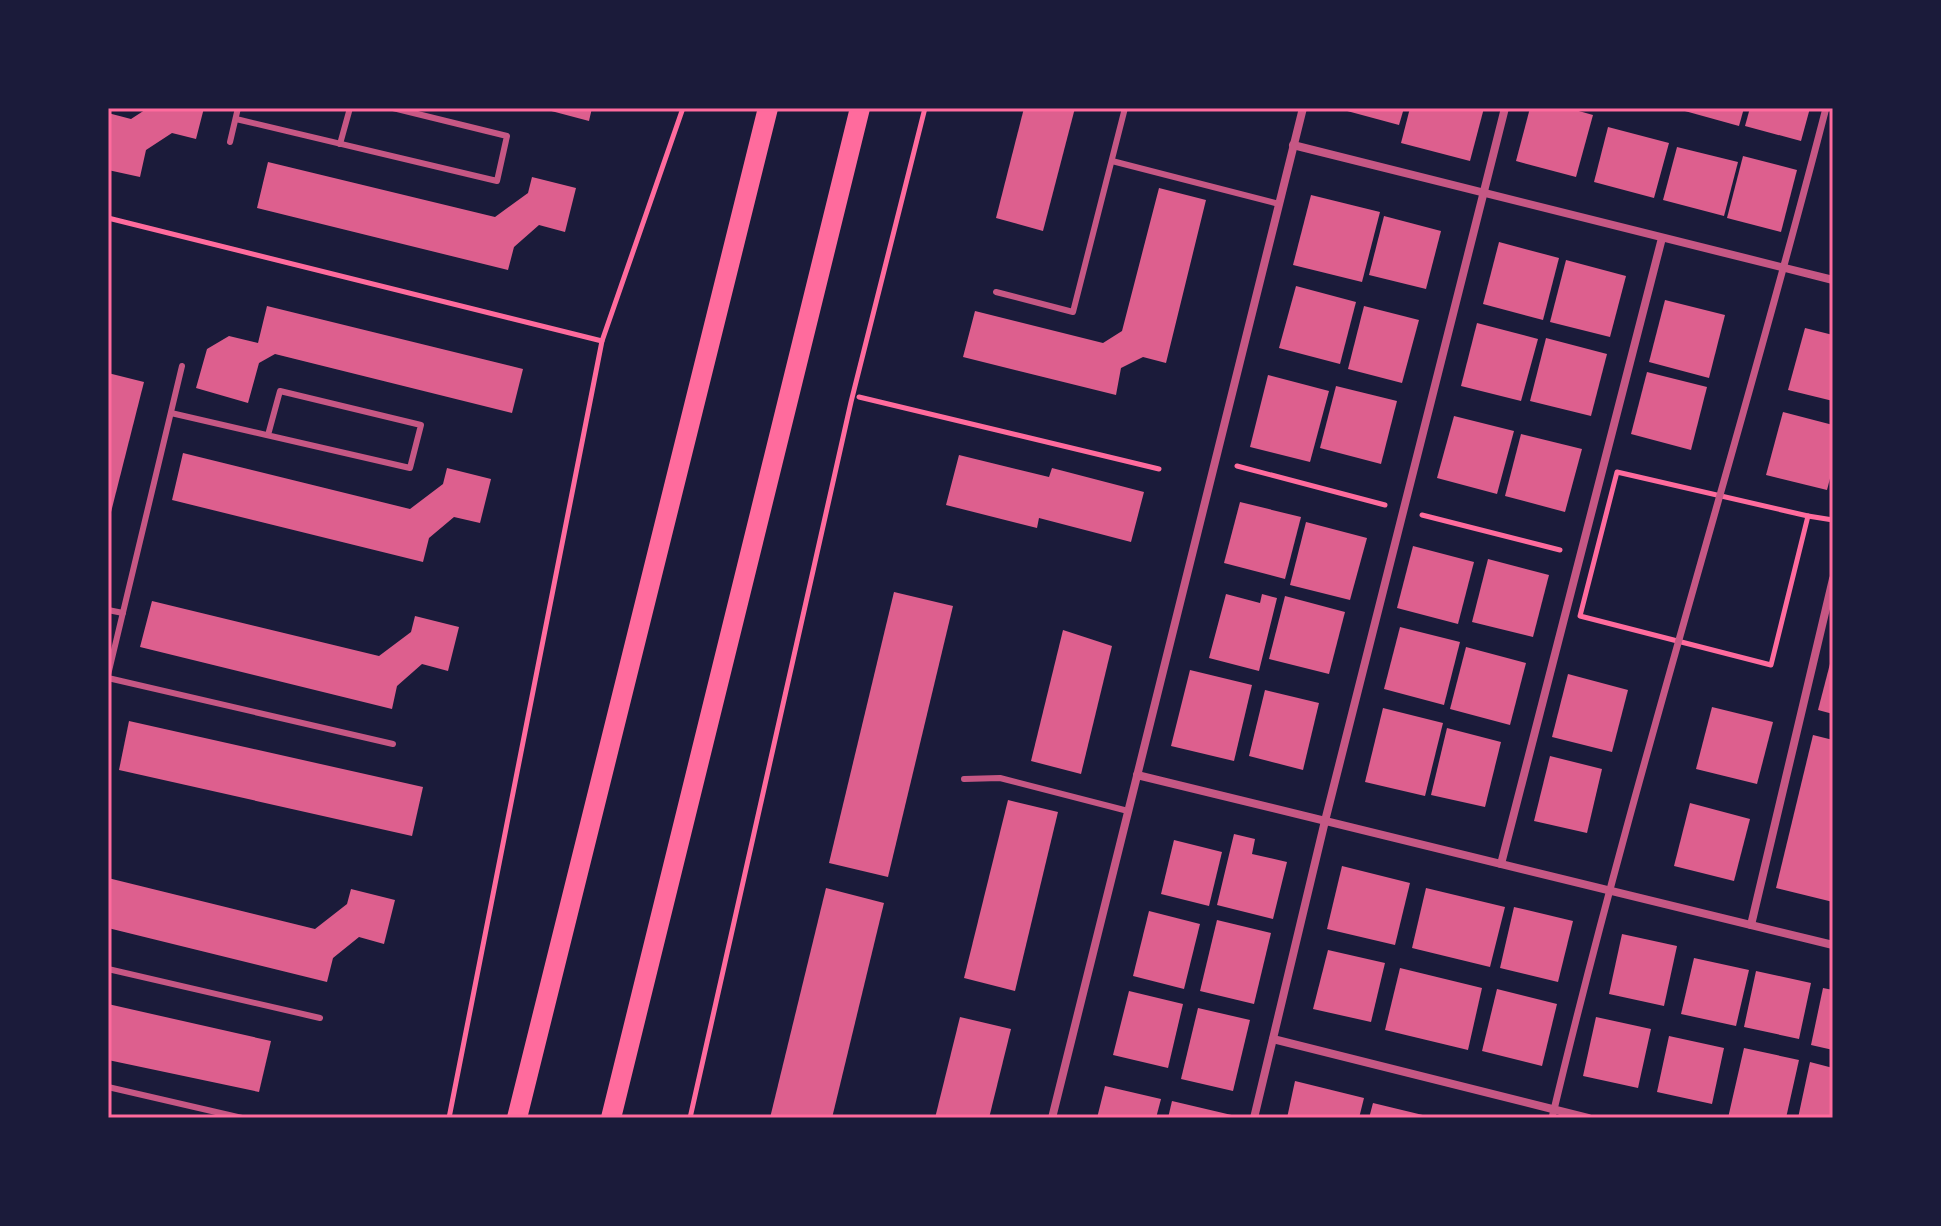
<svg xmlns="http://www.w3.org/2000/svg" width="1941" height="1226" viewBox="0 0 1941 1226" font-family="'Source Sans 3',sans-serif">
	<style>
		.building { fill: #dd5f8e }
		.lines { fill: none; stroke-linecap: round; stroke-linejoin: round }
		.path { stroke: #ff6b9d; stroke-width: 5 }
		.service { stroke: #c65784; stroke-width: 6 }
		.pedestrian { stroke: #c65784; stroke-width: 7 }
		.minor { stroke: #c65784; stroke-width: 8 }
		.primary { stroke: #ff6b9d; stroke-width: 20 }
		.neatline { fill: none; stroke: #ff6b9d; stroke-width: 3 }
	</style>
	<rect width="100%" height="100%" fill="#1b1b3a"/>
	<g class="building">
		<path d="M148,108H204L196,139L172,133L146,150L140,177L108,170V113L131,119Z"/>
		<path d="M540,108H592L589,121Z"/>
		<path d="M1024,108H1075L1043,231L996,218Z"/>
		<path d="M1336,108H1404L1399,125Z"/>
		<path d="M1410,108H1484L1470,161L1401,143Z"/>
		<path d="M1530,108H1568L1593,115L1576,177L1516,161Z"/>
		<path d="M1674,108H1744L1739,126Z"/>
		<path d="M1750,108H1810L1801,141L1745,126Z"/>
		<path d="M1608,127L1669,143L1654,198L1594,182Z"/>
		<path d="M1677,147L1738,162L1724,216L1663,200Z"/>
		<path d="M1743,156L1797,170L1781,232L1727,218Z"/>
		<path d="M268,162L495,217L528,193L532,177L576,188L565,232L539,225L514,247L508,270L257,208Z"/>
		<path d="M1159,188L1206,200L1166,363L1143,357L1121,368L1116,395L963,357L975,311L1103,343L1122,331Z"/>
		<path d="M1311,195L1380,212L1362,282L1293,265Z"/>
		<path d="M1384,216L1441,231L1426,289L1369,275Z"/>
		<path d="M1499,242L1559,258L1543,320L1483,304Z"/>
		<path d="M1566,260L1626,276L1610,337L1550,322Z"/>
		<path d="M1296,286L1356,302L1340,364L1279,348Z"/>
		<path d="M1665,300L1725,315L1709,378L1649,362Z"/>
		<path d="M267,306L523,369L512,413L275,354L259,363L248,403L196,388L207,349L229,336L258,343Z"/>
		<path d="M1364,306L1419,320L1402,383L1348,369Z"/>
		<path d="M1477,323L1538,339L1521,401L1461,386Z"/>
		<path d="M1805,328L1833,335V401L1788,390Z"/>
		<path d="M1546,338L1607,354L1591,416L1530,401Z"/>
		<path d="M1647,372L1707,387L1691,450L1631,434Z"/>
		<path d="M108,373L144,382L109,520H108Z"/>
		<path d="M1268,375L1329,391L1310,462L1250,447Z"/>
		<path d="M1336,386L1397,401L1381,464L1320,448Z"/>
		<path d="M1783,412L1833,425V467L1827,490L1766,475Z"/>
		<path d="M1454,416L1514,431L1497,494L1437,478Z"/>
		<path d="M1521,434L1582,449L1565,512L1505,496Z"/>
		<path d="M183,453L410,509L443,484L447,468L491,479L480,523L454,517L429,538L423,562L172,500Z"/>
		<path d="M959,455L1049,477L1052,468L1144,492L1131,542L1039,518L1037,528L946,505Z"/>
		<path d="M1240,502L1301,517L1285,579L1224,563Z"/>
		<path d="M1306,522L1367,538L1350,600L1290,585Z"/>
		<path d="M1413,546L1474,562L1458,624L1397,608Z"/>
		<path d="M1488,559L1549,575L1533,637L1472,622Z"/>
		<path d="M894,592L953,606L888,877L829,863Z"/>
		<path d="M1226,594L1260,603L1262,594L1277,598L1259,671L1209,658Z"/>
		<path d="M1285,596L1345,612L1329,674L1269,659Z"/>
		<path d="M152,601L379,656L411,632L415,616L459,627L448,671L422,664L397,686L392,709L140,647Z"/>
		<path d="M1400,627L1460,642L1444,705L1384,689Z"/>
		<path d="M1063,630L1112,646L1081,774L1031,761Z"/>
		<path d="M1466,647L1526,663L1510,725L1450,709Z"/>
		<path d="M1832,656H1833V714L1818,710Z"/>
		<path d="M1190,670L1252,685L1234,761L1171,746Z"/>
		<path d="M1568,674L1628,690L1612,752L1552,737Z"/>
		<path d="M1265,690L1319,703L1303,770L1249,756Z"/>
		<path d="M1712,707L1773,722L1757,784L1696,769Z"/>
		<path d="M1383,708L1443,723L1425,796L1365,782Z"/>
		<path d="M129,721L423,787L412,836L119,770Z"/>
		<path d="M1447,728L1501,742L1485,807L1431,795Z"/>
		<path d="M1813,735L1833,740V902L1776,888Z"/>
		<path d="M1550,756L1602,769L1587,833L1534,821Z"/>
		<path d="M1008,800L1058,812L1015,991L964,978Z"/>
		<path d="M1690,803L1750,819L1734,881L1674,866Z"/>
		<path d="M1234,834L1255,839L1252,854L1287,862L1273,919L1217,905Z"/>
		<path d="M1174,840L1222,852L1209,906L1161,894Z"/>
		<path d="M1342,866L1410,883L1395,945L1327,929Z"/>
		<path d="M108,878L315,929L347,904L351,889L395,900L384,944L359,937L333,958L327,982L108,928Z"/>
		<path d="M826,888L884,903L832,1118H770Z"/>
		<path d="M1426,888L1505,907L1490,967L1412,948Z"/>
		<path d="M1514,907L1573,921L1558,982L1500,968Z"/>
		<path d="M1149,911L1200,924L1184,989L1133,976Z"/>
		<path d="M1217,920L1271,933L1254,1004L1200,991Z"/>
		<path d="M1622,934L1677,946L1664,1006L1609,994Z"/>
		<path d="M1328,950L1385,963L1371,1022L1313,1009Z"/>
		<path d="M1694,958L1749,970L1736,1026L1681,1014Z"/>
		<path d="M1400,968L1482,988L1468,1050L1385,1030Z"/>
		<path d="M1756,971L1811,983L1799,1039L1744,1027Z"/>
		<path d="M1823,988L1833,990V1050L1811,1045Z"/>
		<path d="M1497,989L1557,1004L1542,1066L1482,1051Z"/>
		<path d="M1129,991L1183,1004L1168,1068L1113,1055Z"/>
		<path d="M108,1004L271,1041L259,1092L108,1060Z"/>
		<path d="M1198,1008L1250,1020L1233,1091L1181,1079Z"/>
		<path d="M960,1017L1011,1029L989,1118H935Z"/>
		<path d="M1596,1017L1651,1029L1638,1088L1583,1076Z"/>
		<path d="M1669,1036L1724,1048L1712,1104L1657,1092Z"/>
		<path d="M1744,1048L1799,1060L1786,1118H1728Z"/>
		<path d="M1810,1062L1833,1068V1118H1798Z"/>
		<path d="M1295,1081L1364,1098L1359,1118H1287Z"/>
		<path d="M1105,1086L1161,1099L1156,1118H1097Z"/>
		<path d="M1172,1101L1240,1117V1118H1168Z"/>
		<path d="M1373,1103L1431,1117L1430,1118H1369Z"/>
	</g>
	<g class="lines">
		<g class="path">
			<path d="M108,218L602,341"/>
			<path d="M859,397L1159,469"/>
			<path d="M1237,466L1385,505"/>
			<path d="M1617,472L1808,516L1771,665L1580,616Z"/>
			<path d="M1422,515L1560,550"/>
			<path d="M1808,516L1833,520"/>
			<path d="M449,1118L602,341L683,108"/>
			<path d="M690,1118L851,402L925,108"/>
		</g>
		<g class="service">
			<path d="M236,119L497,181L507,136L393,108"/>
			<path d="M230,142L238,108"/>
			<path d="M340,144L350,108"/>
			<path d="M1112,161L1279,204"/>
			<path d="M996,292L1073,312L1125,108"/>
			<path d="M171,413L410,468L421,425L280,391L268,435"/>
			<path d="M108,610L123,613"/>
			<path d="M108,675L182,366"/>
			<path d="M108,678L393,744"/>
			<path d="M964,779L1000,778L1128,811"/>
			<path d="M108,969L320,1018"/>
			<path d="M108,1087L242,1118"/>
		</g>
		<path class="pedestrian" d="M1552,1118C1633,778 1739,446 1826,108"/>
		<g class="minor">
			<path d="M1293,145L1833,280"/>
			<path d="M1137,775L1833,945"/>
			<path d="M1501,864L1662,238"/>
			<path d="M1751,925L1833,579"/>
			<path d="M1273,1039L1588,1118"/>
			<path d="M1052,1118L1303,108"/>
			<path d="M1254,1118L1325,821L1505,108"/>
		</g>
		<g class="primary">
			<path d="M517,1118L768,108"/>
			<path d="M611,1118L860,108"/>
		</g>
	</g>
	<rect width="1941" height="1226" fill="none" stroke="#1b1b3a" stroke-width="220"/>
	<rect x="110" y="110" width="1721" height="1006" class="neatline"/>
</svg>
